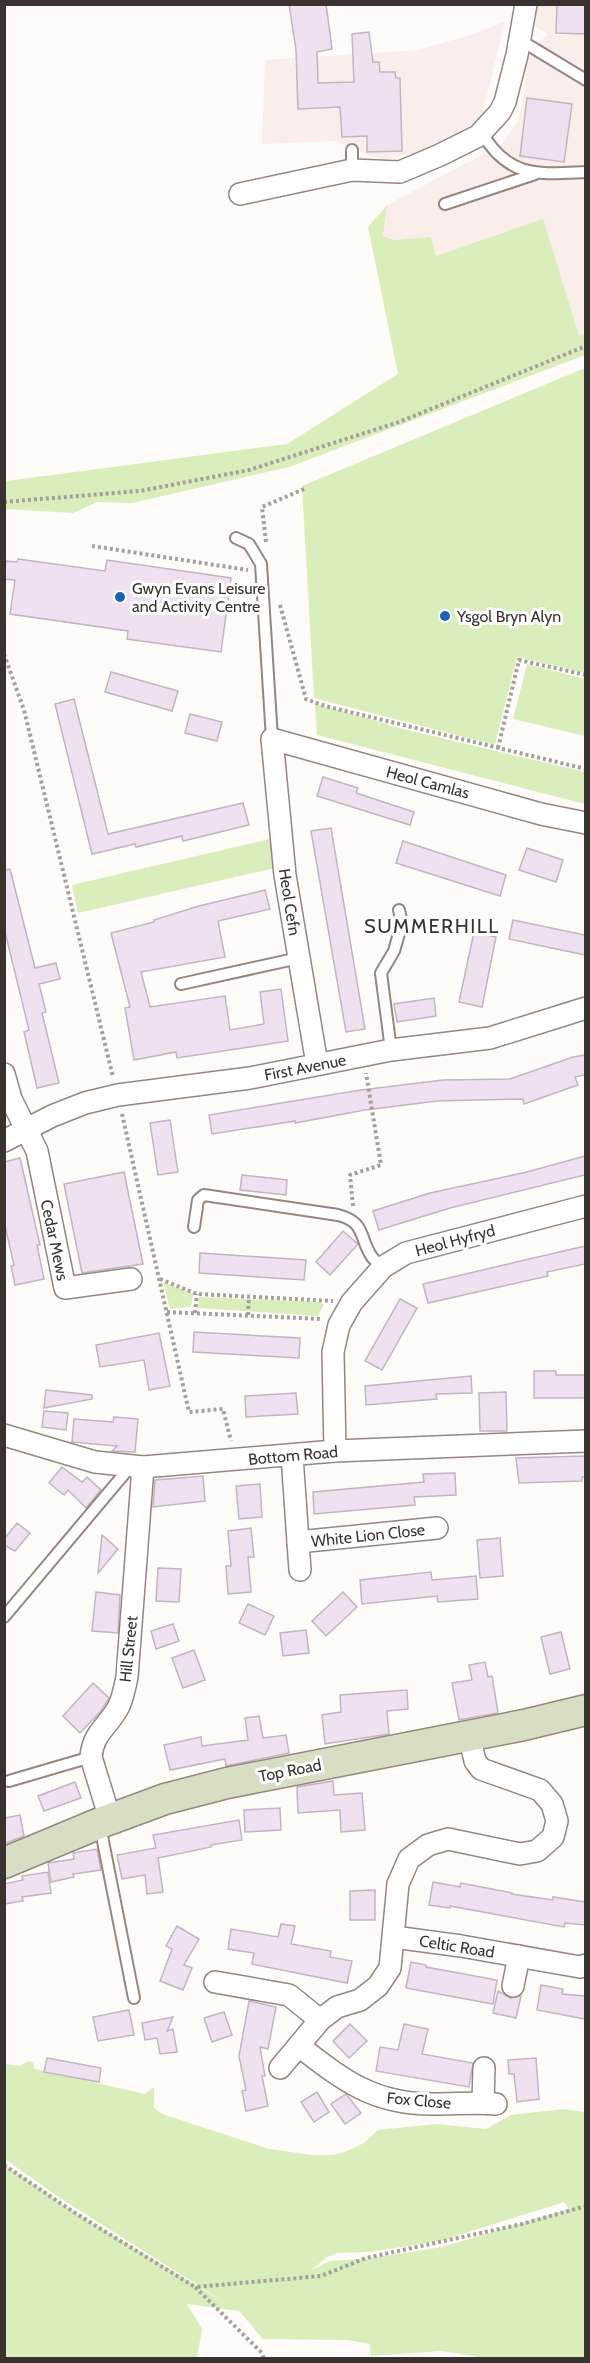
<svg xmlns="http://www.w3.org/2000/svg" width="590" height="2363" viewBox="0 0 590 2363" font-family="Cabin,sans-serif">
	<style>
		.built { fill: #f9eee9 }
		.green { fill: #d9eeba; fill-rule: evenodd }
		.building { fill: #f0e1f0; stroke: #c2b5c3; stroke-width: 1.5 }
		.lines { fill: none; stroke-linecap: round; stroke-linejoin: round }
		.lane-casing { stroke: #97857e; stroke-width: 14 }
		.street-casing { stroke: #97857e; stroke-width: 24 }
		.secondary-casing { stroke: #97857e; stroke-width: 33 }
		.path { stroke: #a59f9d; stroke-width: 4; stroke-dasharray: 3 3; stroke-linecap: butt }
		.lane { stroke: #fff; stroke-width: 10 }
		.street { stroke: #fff; stroke-width: 21 }
		.secondary { stroke: #d8dec4; stroke-width: 30 }
		.poi-dot { fill: #1c63b3; stroke: #fff; stroke-width: 2 }
		.labels { text-anchor: middle; stroke-width: 6; stroke-linejoin: round; paint-order: stroke }
		.poi-label { font-size: 16px; fill: #3a322f; stroke: #fff; text-anchor: start }
		.street-label { font-size: 16px; fill: #3a322f; stroke: #fff }
		.quarter-label { font-size: 20px; letter-spacing: 1.5px; fill: #3a322f; stroke: #fff }
	</style>
	<rect width="100%" height="100%" fill="#fffbf9"/>
	<g class="built">
		<path d="M537,5H585V334L579,337L436,256L431,237L394,240L383,236L387,205L501,145L518,121L524,94L528,57L547,34L533,25Z"/>
		<path d="M505,21L483,112L476,123L419,152L382,160L333,141L262,144L265,60L418,50L477,33Z"/>
	</g>
	<g class="green">
		<path d="M387,205L383,236L394,240L431,237L436,256L543,219L579,336L585,334V355L289,467L132,503L97,502L73,513L5,509V485L7,481L287,444L398,374L368,227Z"/>
		<path d="M585,368V673L517,657L495,745L314,698L302,486Z"/>
		<path d="M527,664L585,679V736L513,719Z"/>
		<path d="M315,704L388,724L387,725L585,772V804L317,735Z"/>
		<path d="M270,839L275,868L78,913L72,885Z"/>
		<path d="M163,1282L193,1294L191,1307L170,1309Z"/>
		<path d="M199,1297L320,1302L324,1304L318,1316L198,1308Z"/>
		<path d="M29,2061L33,2063L35,2069L145,2094L154,2087V2108L162,2114L269,2149L312,2155H333L345,2152L364,2143L378,2130L436,2124L486,2129L511,2115L563,2109L585,2112V2358H485L442,2351L371,2356L370,2344L348,2340L263,2339L239,2311L187,2304L202,2329L197,2358H5V2165L72,2211L229,2305L60,2198L5,2159L4,2064L19,2066ZM564,2202L569,2209L442,2247L373,2258L330,2261L310,2271L327,2257L337,2253L369,2252L440,2241Z"/>
	</g>
	<g class="building">
		<path d="M289,4H326L332,49L317,52L318,83L354,82L352,34L369,32L373,62H379L380,72H395L396,78H400L402,151L367,152V136L342,137L340,107L298,109L296,50Z"/>
		<path d="M557,4L585,5V34L556,33Z"/>
		<path d="M527,98L572,104L564,162L520,156Z"/>
		<path d="M18,559L105,571L107,560L231,578L221,652L127,639L128,631L10,614L15,580L4,579L6,561L17,562Z"/>
		<path d="M111,672L178,691L172,711L105,692Z"/>
		<path d="M74,699L108,834L243,803L249,825L183,841L182,836L136,847L135,844L92,854L55,704Z"/>
		<path d="M190,714L222,722L217,741L185,733Z"/>
		<path d="M323,777L358,788L356,793L414,812L410,825L317,796Z"/>
		<path d="M331,828L365,1029L346,1032L311,831Z"/>
		<path d="M403,841L506,875L500,896L396,863Z"/>
		<path d="M527,848L563,860L556,882L519,870Z"/>
		<path d="M10,869L35,968L56,963L60,979L39,984L46,1012L42,1013L59,1083L37,1088L24,1032L29,1030L4,928V870Z"/>
		<path d="M265,890L270,909L218,921L225,957L141,972L150,1007L225,996L230,1030L264,1024L260,992L281,989L288,1041L177,1058L176,1052L134,1060L125,1008L130,1007L111,933L154,922V920L199,906Z"/>
		<path d="M513,920L585,935V955L509,939Z"/>
		<path d="M474,932L496,937L482,1007L459,1002Z"/>
		<path d="M434,998L436,1016L397,1022L394,1004Z"/>
		<path d="M585,1055V1075L575,1077L578,1085L524,1104L523,1099L437,1101L365,1110L295,1123V1121L212,1134L209,1115L361,1090L443,1080L510,1079L573,1057Z"/>
		<path d="M170,1120L178,1172L158,1175L150,1123Z"/>
		<path d="M585,1156V1175L450,1208L379,1230L373,1211L430,1193L527,1172Z"/>
		<path d="M20,1158L40,1245H37L44,1279L15,1285L11,1266L14,1265L4,1221V1162Z"/>
		<path d="M124,1172L143,1264L82,1273L64,1184Z"/>
		<path d="M242,1175L287,1180L286,1195L240,1190Z"/>
		<path d="M343,1231L358,1244L330,1275L316,1262Z"/>
		<path d="M585,1246V1264L547,1272L548,1276L428,1303L423,1284Z"/>
		<path d="M200,1253L306,1260L304,1280L199,1273Z"/>
		<path d="M400,1299L417,1308L382,1370L365,1361Z"/>
		<path d="M194,1332L300,1338L299,1358L193,1352Z"/>
		<path d="M159,1333L170,1386L149,1390L144,1360L100,1367L96,1345Z"/>
		<path d="M534,1371H556V1375H585V1398H534Z"/>
		<path d="M471,1376L472,1393L436,1394L437,1399L366,1405L365,1386Z"/>
		<path d="M46,1390L92,1395V1399L44,1408Z"/>
		<path d="M506,1392L507,1431H480L479,1393Z"/>
		<path d="M296,1393L298,1414L246,1417L245,1396Z"/>
		<path d="M44,1411L68,1413L66,1430L42,1427Z"/>
		<path d="M114,1417L138,1419L135,1452L112,1451L117,1446L72,1442L74,1419L113,1422Z"/>
		<path d="M585,1456V1477H582V1481L519,1483L516,1458Z"/>
		<path d="M62,1467L82,1482L87,1477L101,1490L86,1508L68,1490L64,1495L49,1483Z"/>
		<path d="M455,1473L456,1495L414,1497L415,1505L314,1514L313,1492L424,1482L423,1474Z"/>
		<path d="M203,1476L205,1501L153,1507L155,1480Z"/>
		<path d="M260,1484L262,1517L239,1519L236,1486Z"/>
		<path d="M17,1523L30,1533L15,1551L4,1545V1539Z"/>
		<path d="M251,1528L254,1557H248L251,1592L228,1594L226,1566H231L228,1531Z"/>
		<path d="M102,1535L118,1549L98,1573Z"/>
		<path d="M500,1538L503,1576L480,1578L477,1540Z"/>
		<path d="M158,1568L181,1569L179,1602L156,1601Z"/>
		<path d="M431,1572L432,1580L476,1576L478,1599L438,1602L437,1596L362,1604L360,1580Z"/>
		<path d="M96,1592L120,1595L118,1633L92,1631Z"/>
		<path d="M343,1592L357,1607L326,1636L312,1621Z"/>
		<path d="M248,1604L274,1616L265,1635L239,1623Z"/>
		<path d="M173,1624L179,1641L156,1649L151,1631Z"/>
		<path d="M306,1630L309,1653L283,1656L280,1633Z"/>
		<path d="M561,1632L570,1669L550,1674L541,1637Z"/>
		<path d="M194,1650L205,1680L183,1688L172,1658Z"/>
		<path d="M485,1662L488,1677L492,1676L498,1713L459,1720L452,1683L472,1680L469,1665Z"/>
		<path d="M93,1683L109,1698L101,1711L80,1733L63,1716Z"/>
		<path d="M407,1690L408,1709L387,1711L389,1734L325,1744L322,1715L341,1712L340,1695Z"/>
		<path d="M259,1716L263,1738L286,1735L289,1753L226,1766L225,1759L170,1770L164,1745L201,1737L202,1746L248,1740L245,1718Z"/>
		<path d="M333,1781L334,1795L362,1793L365,1830L341,1832L340,1810L298,1813L297,1787Z"/>
		<path d="M75,1782L81,1798L44,1811L38,1796Z"/>
		<path d="M280,1808L281,1830L245,1832L244,1810Z"/>
		<path d="M20,1815L24,1836L4,1844V1818Z"/>
		<path d="M239,1820L242,1840L211,1845V1847L158,1858L163,1892L147,1894L145,1875L122,1879L117,1855L156,1848L153,1835Z"/>
		<path d="M97,1849L101,1870L73,1874L74,1877L51,1882L48,1863L74,1859L73,1853Z"/>
		<path d="M48,1872L51,1893L22,1897L23,1901L4,1904V1884L23,1880L22,1876Z"/>
		<path d="M433,1882L460,1887L461,1883L512,1893V1894L553,1900V1897L585,1902V1925L565,1923L564,1927L450,1906V1908L429,1905Z"/>
		<path d="M375,1890V1920H350V1891Z"/>
		<path d="M281,1924L295,1926L291,1944L331,1951L330,1957L352,1961L347,1983L252,1964L254,1953L228,1949L231,1929L278,1937Z"/>
		<path d="M177,1926L199,1939L184,1965L192,1968L183,1990L160,1981L172,1949L166,1946Z"/>
		<path d="M411,1962L426,1965V1967L497,1980L493,2004L406,1988Z"/>
		<path d="M541,1985L563,1989L562,1994L585,1996V2019L537,2010Z"/>
		<path d="M498,1991L510,1998L521,1996L516,2018L493,2013Z"/>
		<path d="M249,2001L276,2007L268,2049L260,2047L265,2076H262L268,2106L246,2111L242,2091L246,2090L239,2056Z"/>
		<path d="M129,2010L134,2035L98,2041L93,2017Z"/>
		<path d="M224,2012L232,2035L212,2042L204,2018Z"/>
		<path d="M173,2017L167,2031L173,2029L177,2052L160,2054L157,2038L145,2040L142,2023Z"/>
		<path d="M350,2024L367,2041L349,2058L333,2041Z"/>
		<path d="M404,2024L428,2029L422,2054L473,2063L469,2087L376,2071L380,2047L398,2050Z"/>
		<path d="M47,2058L101,2068L99,2082L44,2072Z"/>
		<path d="M536,2058L539,2099L517,2102L514,2074H509L508,2060Z"/>
		<path d="M317,2092L329,2112L314,2122L301,2102Z"/>
		<path d="M346,2094L361,2113L345,2124L331,2104Z"/>
	</g>
	<g class="lines">
		<defs>
			<g id="lane">
				<path d="M520,40L586,80"/>
				<path d="M482,133C509,179 539,174 586,172"/>
				<path d="M352,150V170"/>
				<path d="M445,204L535,174"/>
				<path d="M236,538L249,544L261,564L272,739"/>
				<path d="M181,984L299,958"/>
				<path d="M391,1050L381,973L394,951L402,923L399,910"/>
				<path d="M194,1227L198,1200L204,1195L338,1215C366,1222 359,1238 372,1257C375,1261 379,1264 383,1267"/>
				<path d="M4,1617L130,1467"/>
				<path d="M9,1781L91,1757"/>
				<path d="M100,1826L134,1998"/>
			</g>
			<g id="street">
				<path d="M240,194L352,170L400,172L440,155L478,136L500,112L505,102L517,55L526,4"/>
				<path d="M317,1064L285,875L272,739L541,814L586,823"/>
				<path d="M4,1074L11,1099L37,1151L65,1288L131,1279"/>
				<path d="M4,1141L52,1116L85,1103L118,1095L250,1078L391,1050L490,1038L586,1008"/>
				<path d="M4,1435L95,1462L143,1467L335,1451L586,1441"/>
				<path d="M335,1451L333,1352L339,1325L352,1302L383,1267L406,1253L586,1206"/>
				<path d="M292,1456L300,1570"/>
				<path d="M298,1542L437,1528"/>
				<path d="M110,1819L91,1757C93,1732 109,1726 119,1706C123,1697 125,1687 127,1677L143,1467"/>
				<path d="M394,1937L461,1946L580,1967L586,1965"/>
				<path d="M215,1982L289,1995L320,2020"/>
				<path d="M513,1986L519,1956"/>
				<path d="M299,2046C344,2081 375,2105 435,2104C456,2104 476,2102 496,2104"/>
				<path d="M280,2068L320,2020L337,2007L360,2000L378,1986L390,1968L398,1884L409,1859L428,1845L448,1839L520,1854L537,1851L553,1837L557,1821L552,1804L540,1790L481,1769L475,1761L469,1734"/>
				<path d="M483,2102L484,2068"/>
			</g>
			<path id="secondary" d="M4,1863L100,1823L165,1799L227,1783L524,1725L586,1710"/>
		</defs>
		<use href="#lane" class="lane-casing"/>
		<use href="#street" class="street-casing"/>
		<use href="#secondary" class="secondary-casing"/>
		<g class="path">
			<path d="M4,502L140,491L249,470L399,422L586,346"/>
			<path d="M266,542L262,507L304,489"/>
			<path d="M92,546L248,570"/>
			<path d="M280,605L306,699L325,706L586,769"/>
			<path d="M4,654L24,710L113,1077"/>
			<path d="M498,748L519,660L586,675"/>
			<path d="M122,1114L189,1412L223,1409L231,1441"/>
			<path d="M353,1206L350,1175L381,1165L366,1073"/>
			<path d="M160,1279L197,1294L333,1301"/>
			<path d="M167,1312L322,1319"/>
			<path d="M195,1313L197,1294"/>
			<path d="M248,1315L249,1297"/>
			<path d="M4,2165L72,2211L195,2287"/>
			<path d="M264,2358L260,2351L195,2287L321,2276L366,2258L522,2224L586,2206"/>
		</g>
		<use href="#lane" class="lane"/>
		<use href="#street" class="street"/>
		<use href="#secondary" class="secondary"/>
	</g>
	<g class="poi-dot">
		<circle cx="120" cy="597" r="6"/>
		<circle cx="445" cy="616" r="6"/>
	</g>
	<g class="labels">
		<g class="poi-label">
			<text x="132" y="594">Gwyn Evans Leisure<tspan x="132" dy="18">and Activity Centre</tspan></text>
			<text x="457" y="622">Ysgol Bryn Alyn</text>
		</g>
		<g class="street-label">
			<text transform="translate(428 782) rotate(15)" y="6">Heol Camlas</text>
			<text transform="translate(290 902) rotate(81)" y="6">Heol Cefn</text>
			<text transform="translate(305 1067) rotate(-11)" y="6">First Avenue</text>
			<text transform="translate(55 1240) rotate(78)" y="6">Cedar Mews</text>
			<text transform="translate(455 1240) rotate(-15)" y="6">Heol Hyfryd</text>
			<text transform="translate(293 1455) rotate(-5)" y="6">Bottom Road</text>
			<text transform="translate(368 1535) rotate(-6)" y="6">White Lion Close</text>
			<text transform="translate(128 1649) rotate(-84)" y="6">Hill Street</text>
			<text transform="translate(290 1770) rotate(-11)" y="6">Top Road</text>
			<text transform="translate(457 1946) rotate(9)" y="6">Celtic Road</text>
			<text transform="translate(419 2100) rotate(5)" y="6">Fox Close</text>
		</g>
		<g class="quarter-label">
			<text x="432" y="933">SUMMERHILL</text>
		</g>
	</g>
	<rect width="590" height="2363" fill="none" stroke="#3a322f" stroke-width="12"/>
</svg>
